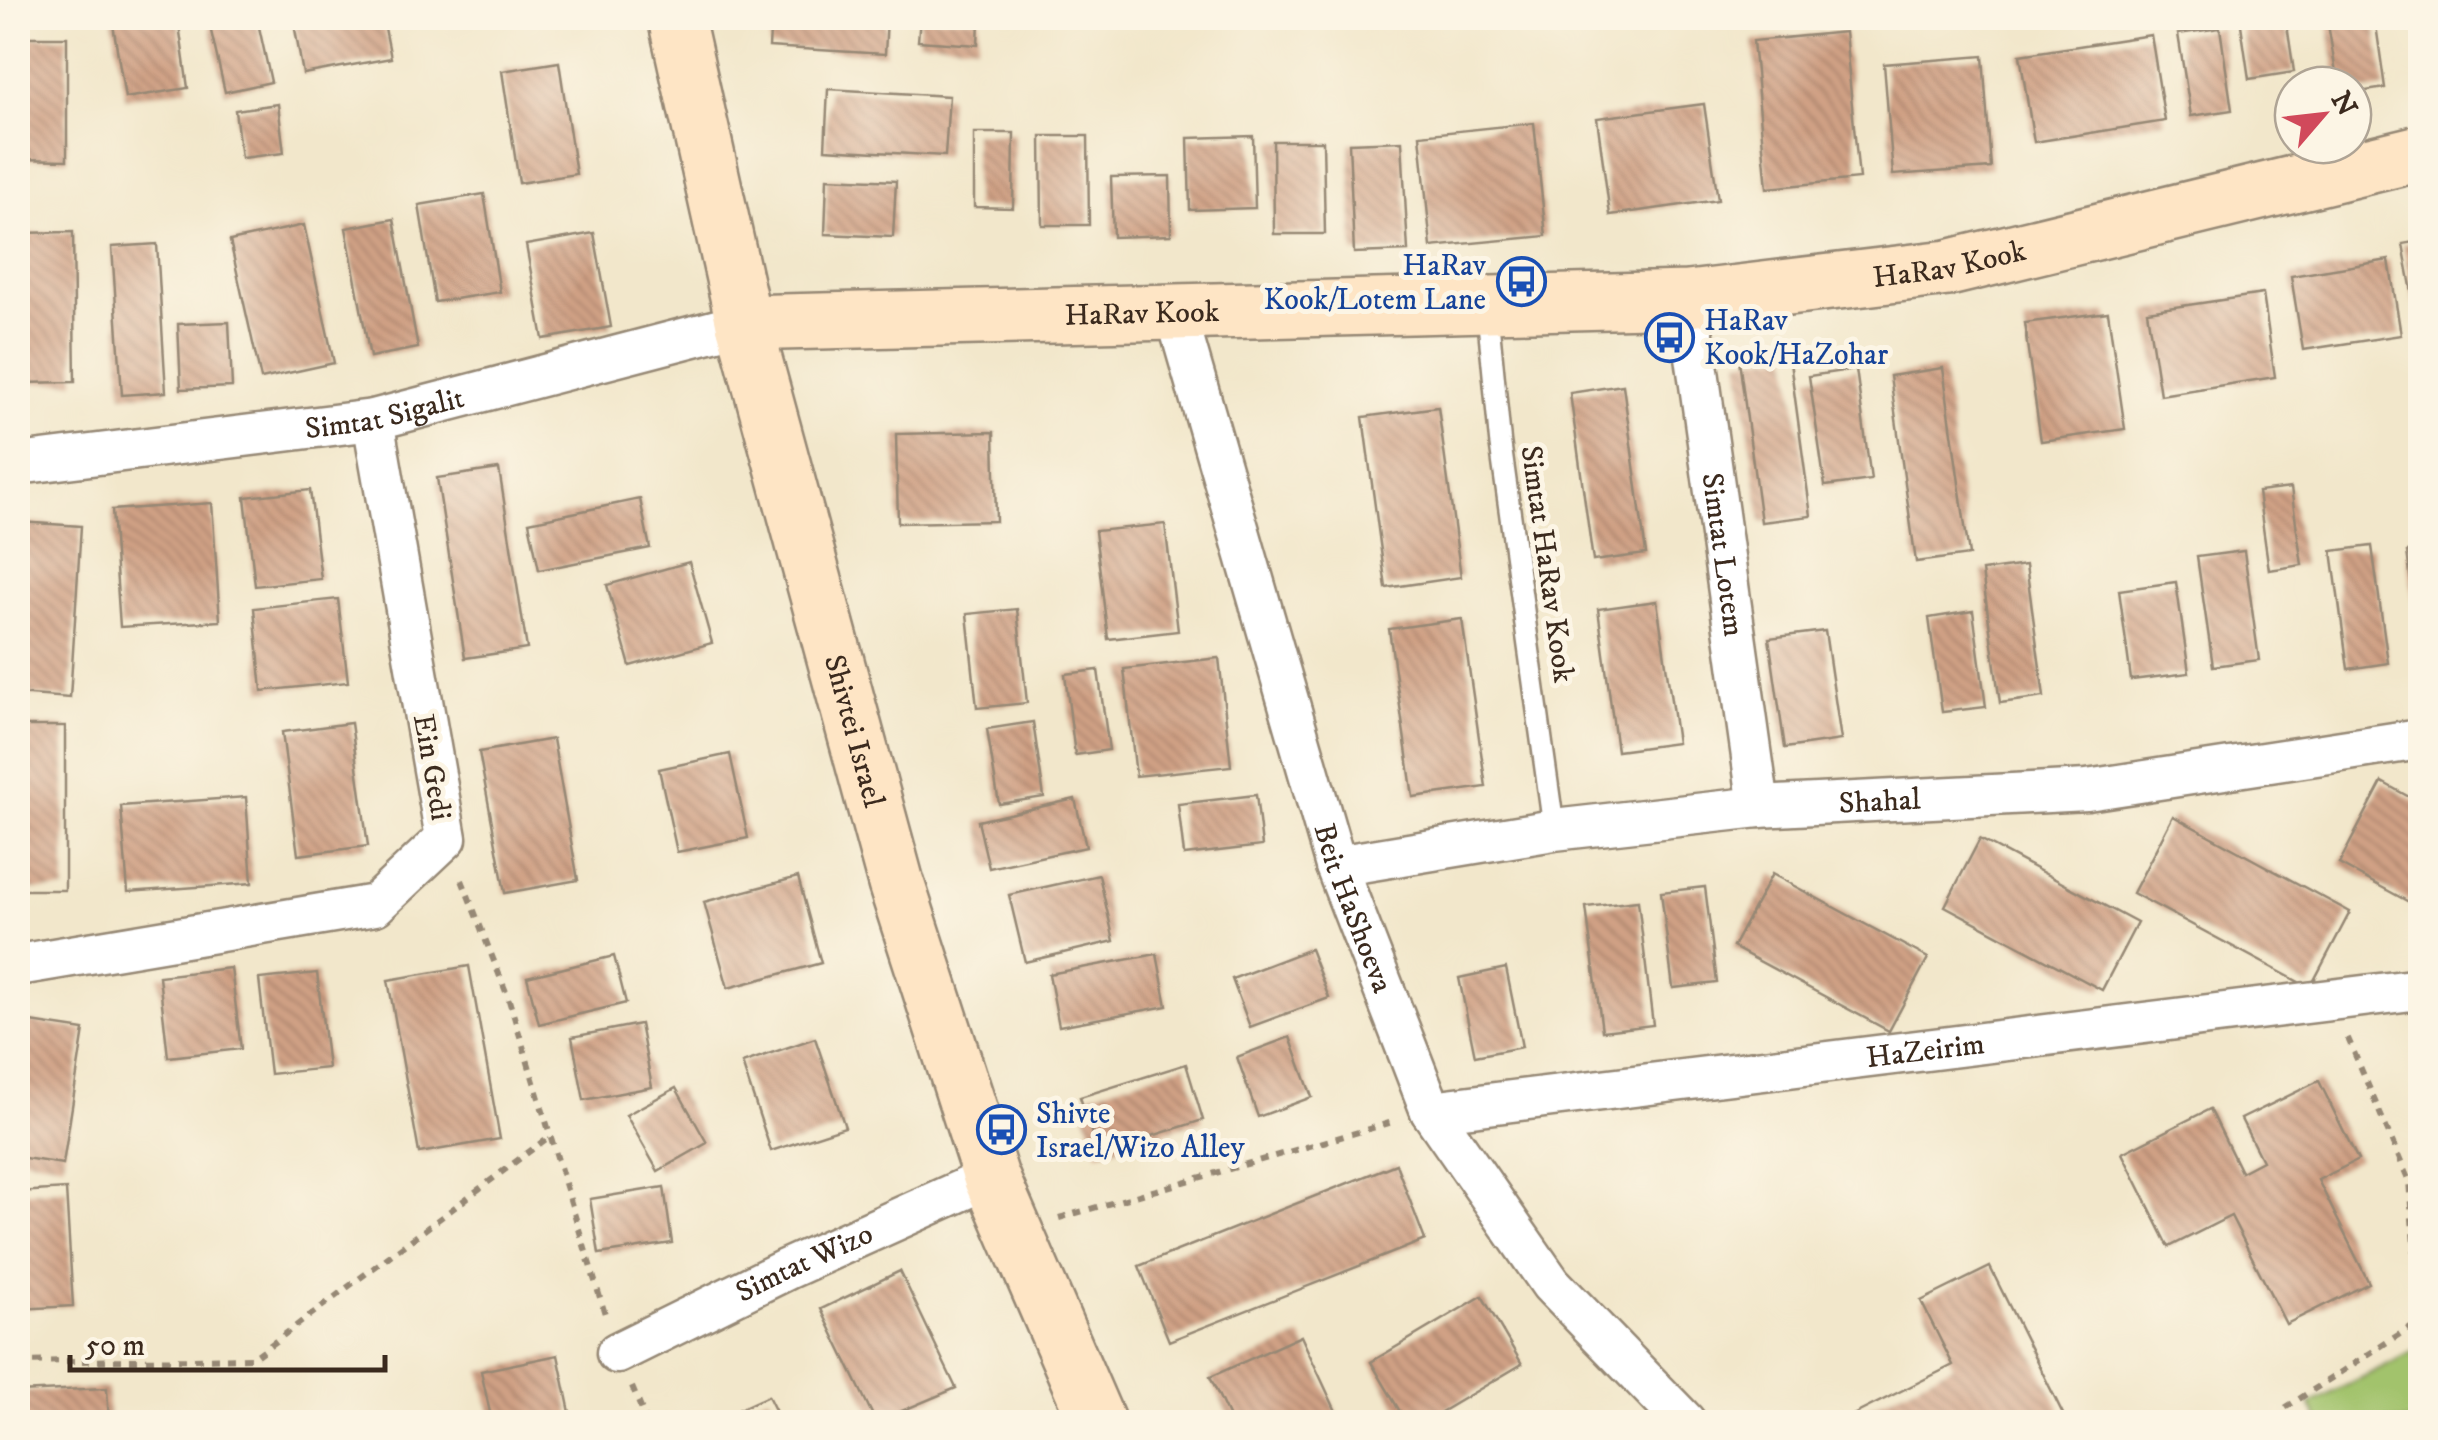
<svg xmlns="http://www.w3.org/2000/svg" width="2438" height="1440" viewBox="0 0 2438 1440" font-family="'IM FELL DW Pica',serif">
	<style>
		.pitch { fill: #a2c36c; stroke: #6e7645; stroke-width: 2.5 }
		.building { fill: url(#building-back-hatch) }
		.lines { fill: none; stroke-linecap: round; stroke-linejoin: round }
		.lane-casing { stroke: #968874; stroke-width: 25 }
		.street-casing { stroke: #968874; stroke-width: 45 }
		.secondary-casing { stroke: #968874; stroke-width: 60 }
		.path { stroke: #968874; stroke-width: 6; stroke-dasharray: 8 8; stroke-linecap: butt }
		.lane { stroke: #fff; stroke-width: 20 }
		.street { stroke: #fff; stroke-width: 40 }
		.secondary { stroke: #fee5c5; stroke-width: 55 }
		.labels { text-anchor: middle; stroke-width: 10; stroke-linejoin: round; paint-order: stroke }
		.street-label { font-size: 30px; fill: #3b2a1e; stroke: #fcf5e5 }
		.transit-label { font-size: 30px; fill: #164399; stroke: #fcf5e5; text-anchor: start }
	</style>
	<defs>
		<pattern id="building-back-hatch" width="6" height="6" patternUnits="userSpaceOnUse" patternTransform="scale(2.5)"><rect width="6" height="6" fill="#d0a185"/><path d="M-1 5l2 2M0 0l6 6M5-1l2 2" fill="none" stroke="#aa836c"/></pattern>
	</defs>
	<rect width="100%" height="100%" fill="#fcf5e5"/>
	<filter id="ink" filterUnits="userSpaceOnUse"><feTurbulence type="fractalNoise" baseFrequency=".01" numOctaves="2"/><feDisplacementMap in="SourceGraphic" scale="20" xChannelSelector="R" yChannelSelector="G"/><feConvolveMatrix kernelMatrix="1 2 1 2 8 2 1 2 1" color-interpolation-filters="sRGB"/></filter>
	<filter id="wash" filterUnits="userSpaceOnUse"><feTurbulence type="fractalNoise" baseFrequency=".0048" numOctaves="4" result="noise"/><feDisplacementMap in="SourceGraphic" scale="40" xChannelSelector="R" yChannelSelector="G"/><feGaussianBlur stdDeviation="2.25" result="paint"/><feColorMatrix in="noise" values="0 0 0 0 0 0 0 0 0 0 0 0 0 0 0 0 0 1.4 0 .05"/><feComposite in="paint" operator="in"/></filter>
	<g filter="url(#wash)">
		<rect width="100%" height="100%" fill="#f2e7cb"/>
		<path class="pitch" d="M2420,1348V1422H2319L2310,1404Z"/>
		<g id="blocks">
			<g class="building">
				<path d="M112,18H178L188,88L125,98Z"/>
				<path d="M208,18H257L271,82L225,92Z"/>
				<path d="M293,18H383L391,58L303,74Z"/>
				<path d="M771,18H887L885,54L769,47Z"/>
				<path d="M920,18H979L978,45L918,41Z"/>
				<path d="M2240,18H2286L2294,72L2249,79Z"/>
				<path d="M2327,18H2375L2385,88L2353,93V85H2338Z"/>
				<path d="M2220,28L2232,110L2191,116L2178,34Z"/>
				<path d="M1845,32L1859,179L1767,188L1753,41Z"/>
				<path d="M2151,35L2165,121L2034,142L2020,55Z"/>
				<path d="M18,37H67V160L18,159Z"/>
				<path d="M1983,56L1991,168L1893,175L1884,64Z"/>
				<path d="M559,62L576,174L519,183L502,71Z"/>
				<path d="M828,89L949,96L945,156L825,149Z"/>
				<path d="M278,104L284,153L241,158L235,110Z"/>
				<path d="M1704,104L1718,200L1610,215L1597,118Z"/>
				<path d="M1534,123L1546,236L1431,247L1420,135Z"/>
				<path d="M974,133H1014L1013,208L974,207Z"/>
				<path d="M1041,136H1088L1089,225H1042Z"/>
				<path d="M1253,136L1255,208L1190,210L1188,138Z"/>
				<path d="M1273,141H1323L1325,234H1274Z"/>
				<path d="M1402,141L1408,251L1354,253L1349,143Z"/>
				<path d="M1170,176L1171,235L1113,237L1111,177Z"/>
				<path d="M827,178L896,181L893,237L825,234Z"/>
				<path d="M484,194L500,292L435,302L419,205Z"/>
				<path d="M394,219L418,348L370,357L346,228Z"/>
				<path d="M304,225L334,363L261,379L230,241Z"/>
				<path d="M73,232L75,382L18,383V233Z"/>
				<path d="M594,233L611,327L543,339L526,245Z"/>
				<path d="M2420,241V307L2415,308L2403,244Z"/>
				<path d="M157,244L166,392L122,395L112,247Z"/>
				<path d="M2389,260L2401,335L2303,350L2291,276Z"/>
				<path d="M2263,294L2275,377L2160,395L2147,311Z"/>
				<path d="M2108,312L2125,429L2041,441L2024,323Z"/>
				<path d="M229,322L232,387L181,389L178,324Z"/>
				<path d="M1789,354L1811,516L1761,522L1739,360Z"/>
				<path d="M1943,368L1969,555L1916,562L1890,376Z"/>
				<path d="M1856,369L1871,480L1825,486L1809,376Z"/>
				<path d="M1623,385L1646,554L1593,561L1570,393Z"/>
				<path d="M1438,407L1461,577L1386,588L1363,417Z"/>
				<path d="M994,432L996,521L898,523L896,434Z"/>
				<path d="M499,469L527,649L465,658L437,478Z"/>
				<path d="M2291,488L2302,565L2269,570L2258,492Z"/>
				<path d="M310,490L321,579L255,586L245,497Z"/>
				<path d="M640,499L650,548L539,570L529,522Z"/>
				<path d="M212,503L220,621L120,627L112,510Z"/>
				<path d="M18,522L81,526L70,698L18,694Z"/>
				<path d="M1165,524L1178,631L1108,639L1095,531Z"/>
				<path d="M2372,546L2388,663L2348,669L2332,551Z"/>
				<path d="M2420,550V632L2418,633L2407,552Z"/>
				<path d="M2244,551L2259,660L2213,666L2197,557Z"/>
				<path d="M689,562L712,643L630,666L607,585Z"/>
				<path d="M2026,565L2044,697L2000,703L1982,571Z"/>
				<path d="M2176,582L2189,673L2131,680L2119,590Z"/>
				<path d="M338,599L348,682L262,691L254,608Z"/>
				<path d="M1657,601L1677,743L1617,751L1598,609Z"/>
				<path d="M1017,609L1027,703L977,708L967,614Z"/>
				<path d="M1973,611L1986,707L1942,712L1929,618Z"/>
				<path d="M1462,619L1486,787L1413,797L1389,629Z"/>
				<path d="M1825,631L1841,740L1785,748L1769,638Z"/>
				<path d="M1219,658L1231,766L1136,776L1124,669Z"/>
				<path d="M1098,670L1109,750L1075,755L1065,674Z"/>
				<path d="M1033,722L1044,797L999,804L987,729Z"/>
				<path d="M351,723L368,846L298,855L282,732Z"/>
				<rect x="18" y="726" width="47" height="164"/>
				<path d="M553,739L578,880L505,893L479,752Z"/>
				<path d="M730,754L748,838L677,852L659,769Z"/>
				<path d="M2382,782L2420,803V908L2339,864Z"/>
				<path d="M1256,795L1262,846L1184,855L1178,804Z"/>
				<path d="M246,797L252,883L128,892L121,806Z"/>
				<path d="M1075,799L1086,847L989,868L978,821Z"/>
				<path d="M2173,816L2350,912L2310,988L2133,893Z"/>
				<path d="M1980,839L2137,923L2102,990L1945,906Z"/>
				<path d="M1772,874L1928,958L1889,1031L1733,947Z"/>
				<path d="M1099,875L1114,941L1025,962L1009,895Z"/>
				<path d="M798,877L821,963L728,988L704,902Z"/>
				<path d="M1705,887L1717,983L1673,988L1661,892Z"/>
				<path d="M1638,901L1653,1025L1602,1031L1586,907Z"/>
				<path d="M1310,949L1329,998L1250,1027L1232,979Z"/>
				<path d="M1157,954L1167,1006L1059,1026L1049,974Z"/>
				<path d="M614,956L626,1003L539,1024L527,977Z"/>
				<path d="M469,966L500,1139L419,1153L388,980Z"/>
				<path d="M231,968L241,1049L168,1057L159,976Z"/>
				<path d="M1506,968L1522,1047L1475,1056L1459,978Z"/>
				<path d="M317,973L328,1068L270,1074L259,979Z"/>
				<path d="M18,1020L84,1030L63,1164L18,1157Z"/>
				<path d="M640,1024L652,1087L584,1100L572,1037Z"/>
				<path d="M1290,1037L1312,1097L1258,1117L1237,1057Z"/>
				<path d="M815,1038L845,1127L771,1151L742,1063Z"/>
				<path d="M1186,1064L1203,1120L1098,1153L1080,1097Z"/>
				<path d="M2319,1081L2358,1160L2318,1180L2369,1283L2286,1324L2231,1216L2169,1247L2122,1153L2210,1109L2241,1172L2262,1161L2241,1119Z"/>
				<path d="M676,1088L707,1143L658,1171L626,1115Z"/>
				<path d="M1396,1164L1425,1240L1169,1341L1139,1266Z"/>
				<path d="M664,1187L672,1243L599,1254L590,1199Z"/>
				<path d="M66,1189L73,1306L18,1309V1192Z"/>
				<path d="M1990,1267L2067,1422H1849L1847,1418L1953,1365L1921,1301Z"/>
				<path d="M900,1271L956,1388L876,1422L821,1309Z"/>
				<path d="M1482,1296L1522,1364L1424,1422H1406L1371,1362Z"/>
				<path d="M1301,1336L1341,1422H1231L1210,1377Z"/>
				<path d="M558,1355L572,1422H492L481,1371Z"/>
				<path d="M107,1388L109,1422H18V1392Z"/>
				<path d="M768,1396L781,1422H711Z"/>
			</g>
		</g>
	</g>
	<g filter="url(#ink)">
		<use href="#blocks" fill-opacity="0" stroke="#968874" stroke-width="2.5"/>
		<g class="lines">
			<defs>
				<path id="lane" d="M1487,307L1500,441L1554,830"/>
				<g id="street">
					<path id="s1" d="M1688,299L1759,807"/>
					<path id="s2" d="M1176,314L1336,866L1431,1111L1551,1284L1685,1422"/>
					<path id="s3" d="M18,464L373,420L744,323"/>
					<path id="s4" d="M1336,866L1554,830L1759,807L2087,790L2420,739"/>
					<path d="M18,965L375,905L446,838L373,420"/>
					<path id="s5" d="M1431,1111L2420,989"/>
					<path id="s6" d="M617,1353L787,1269L991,1177"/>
				</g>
				<g id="secondary">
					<path id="s7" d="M676,18L744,323L896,883L991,1177L1097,1422"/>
					<path id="s8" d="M744,323L1688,299L1948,268L2420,153"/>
				</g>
			</defs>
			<use href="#lane" class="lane-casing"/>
			<use href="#street" class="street-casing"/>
			<use href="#secondary" class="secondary-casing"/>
			<g class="path">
				<path d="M462,880L508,997L605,1314"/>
				<path d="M1059,1218L1393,1122"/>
				<path d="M18,1362L253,1358L550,1136"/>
				<path d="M632,1387L647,1422"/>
				<path d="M2279,1422L2285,1408L2420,1321L2409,1181L2347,1036"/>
			</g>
			<use href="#lane" class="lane"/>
			<use href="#street" class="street"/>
			<use href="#secondary" class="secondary"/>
		</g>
	</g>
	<defs>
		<symbol id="bus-ring" viewBox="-11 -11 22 22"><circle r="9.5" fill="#fcf5e5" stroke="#1a4fb4" stroke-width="1.5"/><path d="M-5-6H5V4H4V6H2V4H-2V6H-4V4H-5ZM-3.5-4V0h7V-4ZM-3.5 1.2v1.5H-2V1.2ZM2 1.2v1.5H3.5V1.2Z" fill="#1a4fb4"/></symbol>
	</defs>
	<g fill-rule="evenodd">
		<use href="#bus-ring" x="1494" y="254" width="55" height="55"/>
		<use href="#bus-ring" x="1642" y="310" width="55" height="55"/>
		<use href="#bus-ring" x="974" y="1102" width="55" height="55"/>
	</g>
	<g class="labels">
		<g class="street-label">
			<text dy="10" stroke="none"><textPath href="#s8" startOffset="1208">HaRav Kook</textPath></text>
			<text dy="10" stroke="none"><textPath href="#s8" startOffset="398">HaRav Kook</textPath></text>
			<text dy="10" stroke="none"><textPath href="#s3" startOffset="370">Simtat Sigalit</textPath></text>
			<text dy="10" stroke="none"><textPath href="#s1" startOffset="258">Simtat Lotem</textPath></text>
			<text transform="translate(1548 564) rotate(82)" y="10">Simtat HaRav Kook</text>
			<text dy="10" stroke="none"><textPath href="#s7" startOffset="735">Shivtei Israel</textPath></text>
			<text transform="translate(433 767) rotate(80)" y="10">Ein Gedi</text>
			<text dy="10" stroke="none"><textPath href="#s4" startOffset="548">Shahal</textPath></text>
			<text dy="10" stroke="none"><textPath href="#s2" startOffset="620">Beit HaShoeva</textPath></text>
			<text dy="10" stroke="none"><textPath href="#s5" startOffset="498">HaZeirim</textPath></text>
			<text dy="10" stroke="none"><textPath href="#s6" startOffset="208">Simtat Wizo</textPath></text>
		</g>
		<g class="transit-label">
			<text x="1486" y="275" text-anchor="end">HaRav<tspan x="1486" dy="34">Kook/Lotem Lane</tspan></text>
			<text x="1704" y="330">HaRav<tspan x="1704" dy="34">Kook/HaZohar</tspan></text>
			<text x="1036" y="1123">Shivte<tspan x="1036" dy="34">Israel/Wizo Alley</tspan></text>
		</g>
	</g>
	<rect width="2438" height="1440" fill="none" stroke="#fcf5e5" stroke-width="60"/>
	<g transform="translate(2323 115) rotate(62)"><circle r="48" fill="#fcf5e5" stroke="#afa495" stroke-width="2.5"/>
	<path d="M0-8L18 38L0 25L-18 38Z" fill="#d1495b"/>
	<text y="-15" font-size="28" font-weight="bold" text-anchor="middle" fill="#3b2a1e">N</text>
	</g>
	<path d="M70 1355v15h315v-15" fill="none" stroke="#3b2a1e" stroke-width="5"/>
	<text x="85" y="1355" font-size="30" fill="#3b2a1e" stroke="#fcf5e5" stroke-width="8" paint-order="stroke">50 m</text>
</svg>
